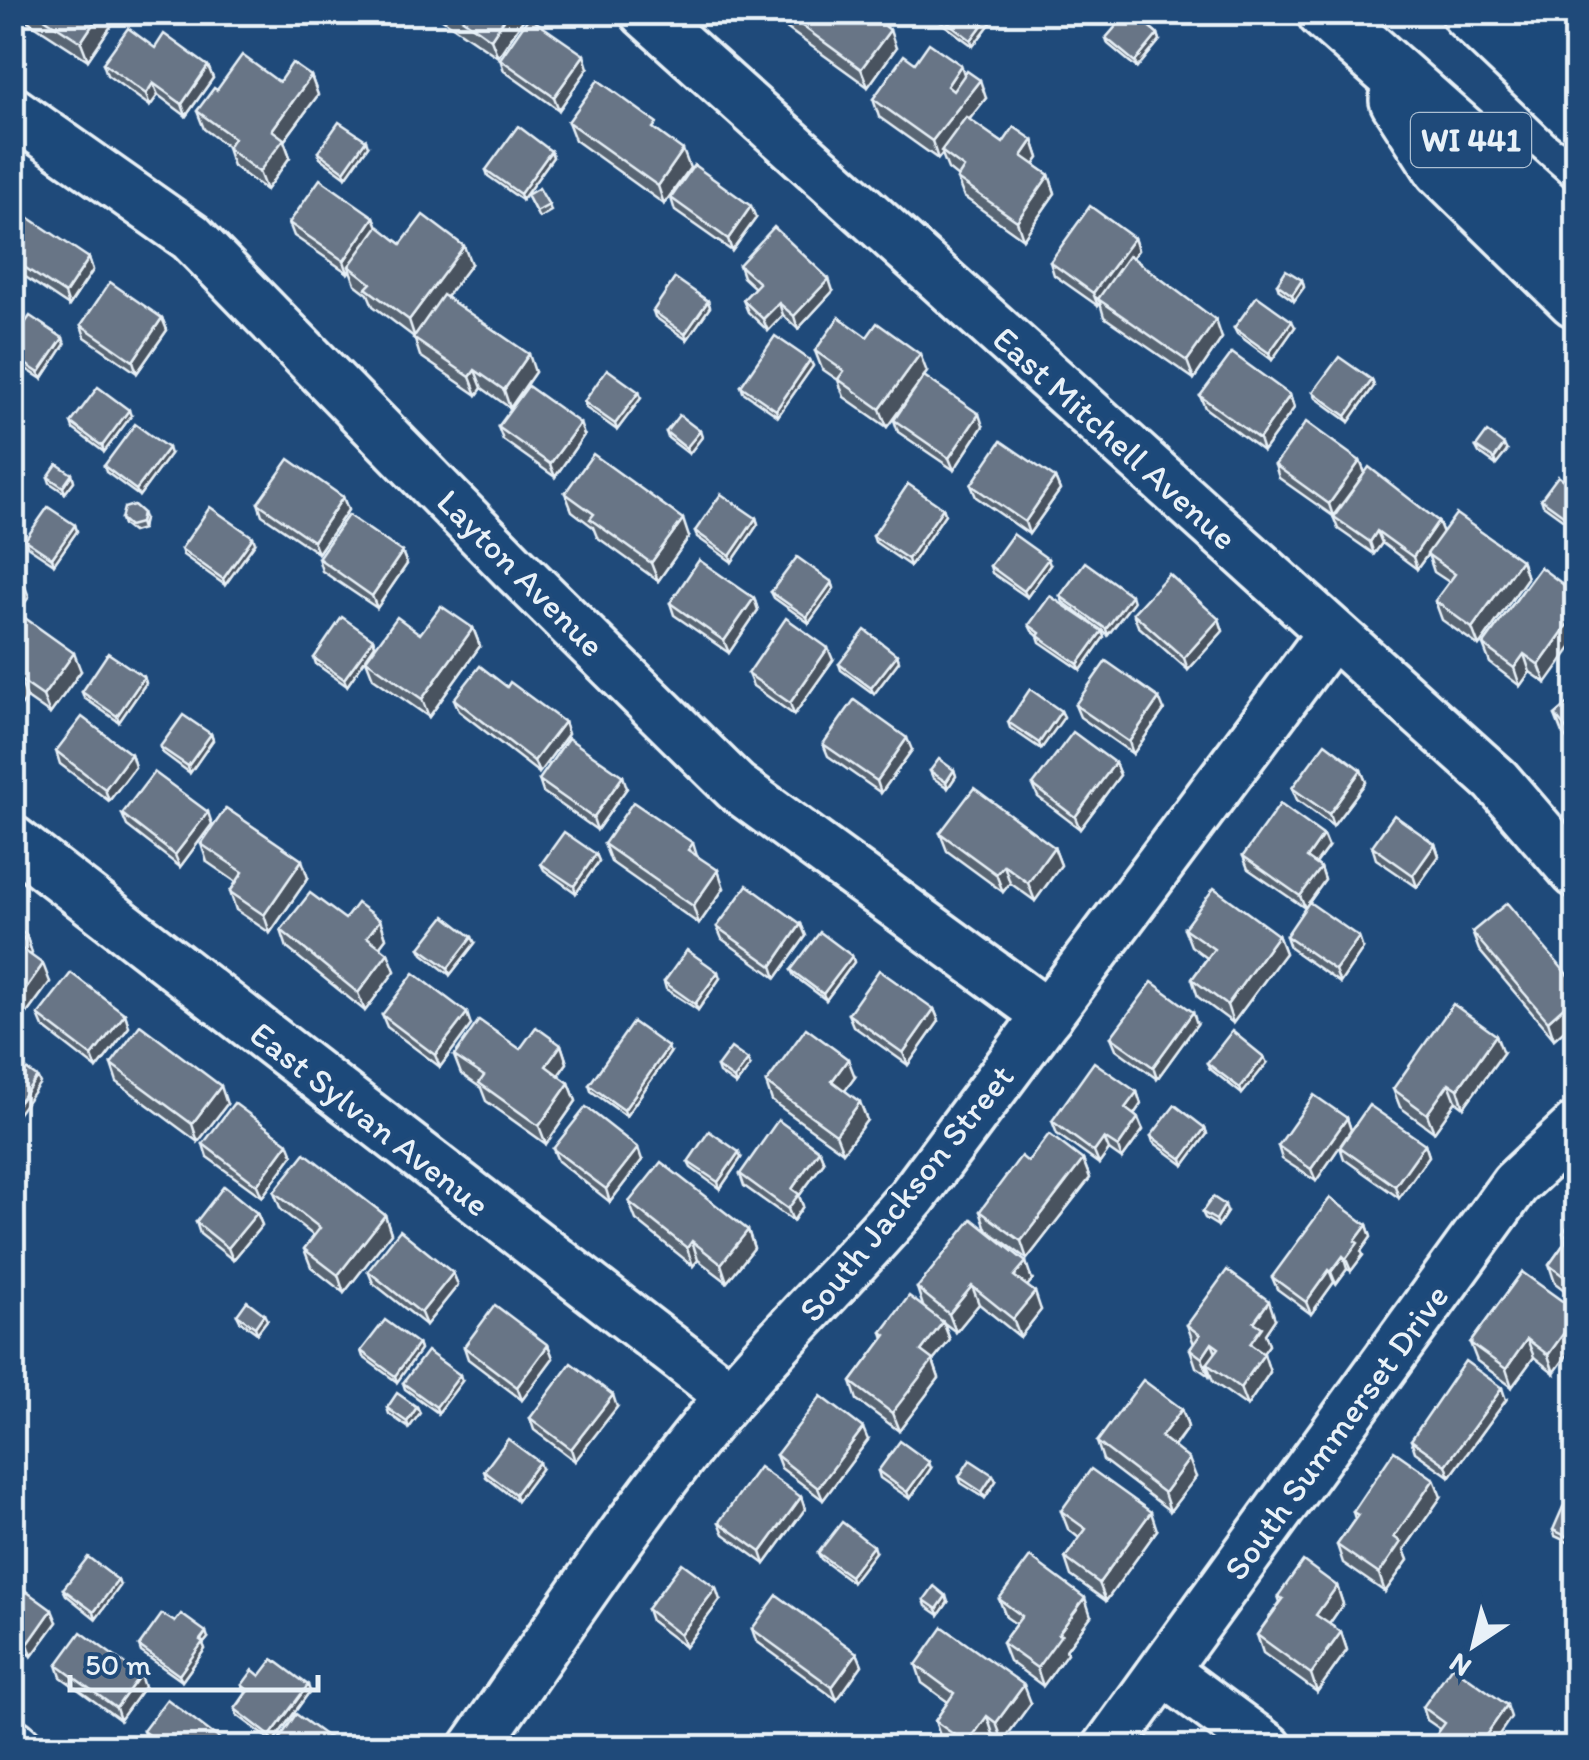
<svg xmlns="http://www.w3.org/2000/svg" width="1589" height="1760" viewBox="0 0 1589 1760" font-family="Itim,sans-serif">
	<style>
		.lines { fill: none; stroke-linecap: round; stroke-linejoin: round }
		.minor-casing { stroke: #e8f1f8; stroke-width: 55 }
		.highway-casing { stroke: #e8f1f8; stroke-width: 62 }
		.minor { stroke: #1f4a7a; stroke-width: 48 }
		.highway { stroke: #1f4a7a; stroke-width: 55 }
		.wall { fill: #596573; stroke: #e8f1f8; stroke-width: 2.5 }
		.shaded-wall { fill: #48525e; stroke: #e8f1f8; stroke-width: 2.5 }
		.building { fill: #677586; stroke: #e8f1f8; stroke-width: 2.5 }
		.labels { text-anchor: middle; stroke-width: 8; stroke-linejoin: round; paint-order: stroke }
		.shield { fill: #1f4a7a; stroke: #acbfd2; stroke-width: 2.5 }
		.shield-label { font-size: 32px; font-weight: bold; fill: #e8f1f8 }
		.street-label { font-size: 35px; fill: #e8f1f8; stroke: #1f4a7a }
	</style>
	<rect width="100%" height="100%" fill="#1f4a7a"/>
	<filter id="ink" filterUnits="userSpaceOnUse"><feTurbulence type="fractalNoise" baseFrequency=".01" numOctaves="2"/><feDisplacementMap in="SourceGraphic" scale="20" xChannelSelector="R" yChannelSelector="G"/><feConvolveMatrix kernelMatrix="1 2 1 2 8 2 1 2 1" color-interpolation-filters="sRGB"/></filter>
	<g filter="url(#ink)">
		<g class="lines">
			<defs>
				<g id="minor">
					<path d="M644,12L1496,780L1576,873"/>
					<path d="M12,111L191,237L514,568L736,787L1048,1015"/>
					<path d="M12,840L731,1396"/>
					<path d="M1164,1671L1268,1748"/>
					<path d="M12,1743L18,1748"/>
					<path d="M474,1748C557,1631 635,1508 728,1399C787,1329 853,1266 912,1197L1332,633"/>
					<path d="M1107,1748L1515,1184L1576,1127"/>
				</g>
				<g id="highway">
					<path d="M1325,12L1576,235"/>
					<path d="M1469,12L1576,114"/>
					<path d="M1526,12L1576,56"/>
					<path d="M1398,100L1442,168L1576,299"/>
				</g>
			</defs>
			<use href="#minor" class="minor-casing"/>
			<use href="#highway" class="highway-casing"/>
			<use href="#minor" class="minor"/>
			<use href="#highway" class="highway"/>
		</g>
		<g class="wall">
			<path d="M14,12H112L115,20L88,60Z"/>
			<path d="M432,12H523L525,17L498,57Z"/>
			<path d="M775,12H866L896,48L868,87L778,22Z"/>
			<path d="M931,12H999L973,46L932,16Z"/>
			<path d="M1122,12H1145L1140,19L1158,34L1160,40L1137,68L1108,44L1106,38L1124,17Z"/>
			<path d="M155,48L208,66L213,78L186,116L158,95L150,106L107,75L103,63Z"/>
			<path d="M500,59L588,68L559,110L504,71Z"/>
			<path d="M915,63L961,65L964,75L986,98L969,120L1003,143L1033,140L1039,158L1034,165L1049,175L1055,193L1023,239L964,197L957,179L958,177L948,169L942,154L938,159L879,117L873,99Z"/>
			<path d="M311,76L318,95L284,141L290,157L266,190L233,166L227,148L228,147L204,129L197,111L217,90Z"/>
			<path d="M568,122L690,168L664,204L575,140Z"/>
			<path d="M368,146L346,177L320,158L318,152Z"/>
			<path d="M551,151L553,157L522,200L488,176L486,170Z"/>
			<path d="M527,195L549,205L551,211L539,218Z"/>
			<path d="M671,198L756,218L732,251L675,211Z"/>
			<path d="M374,217L378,227L401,244L471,264L446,297L535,372L510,408L482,388L477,395L420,356L414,337L373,306L368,294L355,284L350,270L348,273L294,236L289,223Z"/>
			<path d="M12,221L89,258L93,270L69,306L12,268Z"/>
			<path d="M1134,238L1138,250L1132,258L1222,338L1194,379L1104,317L1100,303L1098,306L1054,275L1050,262Z"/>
			<path d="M739,265L833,291L798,329L783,315L768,331L748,312L743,300L755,288L743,277Z"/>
			<path d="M1302,280L1304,287L1294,301L1279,290L1277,284Z"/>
			<path d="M708,301L710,307L687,340L655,317L653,311Z"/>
			<path d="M162,318L167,330L137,373L85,337L81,325Z"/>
			<path d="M1295,327L1272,360L1237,334L1234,328Z"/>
			<path d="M867,337L927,372L887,427L844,397L838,380L822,369L815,351Z"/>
			<path d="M12,342L65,344L42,379L12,360Z"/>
			<path d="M810,360L813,366L778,416L743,392L741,386Z"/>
			<path d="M1372,380L1374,386L1349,422L1316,398L1313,392Z"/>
			<path d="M639,392L641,398L617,430L586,408L584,402Z"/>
			<path d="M1290,395L1294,408L1263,451L1205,408L1200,396Z"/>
			<path d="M131,416L104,452L73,429L71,423Z"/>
			<path d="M894,420L983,426L954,470L898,432Z"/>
			<path d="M498,427L584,435L555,477L503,440Z"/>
			<path d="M666,432L702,437L689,454L668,438Z"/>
			<path d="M1476,447L1507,451L1496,465L1479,453Z"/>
			<path d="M170,454L139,496L106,472L104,466Z"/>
			<path d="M1360,461L1365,473L1438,521L1443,533L1521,560L1527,578L1479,646L1442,620L1435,601L1449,582L1434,572L1428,554L1417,569L1382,543L1374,554L1338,529L1333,516L1279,478L1275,465Z"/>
			<path d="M72,474L74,481L65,493L50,483L48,477Z"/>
			<path d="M1055,478L1060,490L1029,534L976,497L971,485Z"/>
			<path d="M1576,490V520L1572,526L1543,505L1541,499Z"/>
			<path d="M565,493L689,537L658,581L597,537L593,527L572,511Z"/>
			<path d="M343,497L348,510L318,553L262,515L258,503Z"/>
			<path d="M943,508L945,514L910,566L875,542L873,536Z"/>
			<path d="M144,518L142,529L132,532L123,525L121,519Z"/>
			<path d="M756,518L758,524L732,562L697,537L695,531Z"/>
			<path d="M75,525L77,531L54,564L27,546L25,540Z"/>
			<path d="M255,543L225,585L183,555L181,549Z"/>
			<path d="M402,552L407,564L377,608L322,571L318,558Z"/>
			<path d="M1050,565L1027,597L992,573L990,566Z"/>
			<path d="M1540,567L1546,683L1530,672L1520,686L1490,663L1483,645Z"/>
			<path d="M832,582L834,588L809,623L774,598L771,592Z"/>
			<path d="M1060,596L1133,602L1108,635L1063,602Z"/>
			<path d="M754,598L758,610L729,653L674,615L670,603Z"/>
			<path d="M1133,613L1219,619L1223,631L1188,670L1138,626Z"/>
			<path d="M12,621L81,671L50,714L27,698L12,718Z"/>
			<path d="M1029,625L1102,631L1104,637L1081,670L1040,642L1038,636L1032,631Z"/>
			<path d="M473,628L480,646L429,717L373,678L366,660Z"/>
			<path d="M373,639L375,645L347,686L316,664L314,658Z"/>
			<path d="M897,655L899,661L874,694L841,670L839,664Z"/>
			<path d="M833,660L794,715L753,686L748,674Z"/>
			<path d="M144,677L146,683L119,722L84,698L82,692Z"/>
			<path d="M507,687L564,722L568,734L539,773L459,711L454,699Z"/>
			<path d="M1576,697V751L1562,733L1555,715Z"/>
			<path d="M1075,705L1164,710L1133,754L1080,717Z"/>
			<path d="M1061,711L1064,717L1041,749L1010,728L1008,722Z"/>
			<path d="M211,734L213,740L190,773L163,753L160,747Z"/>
			<path d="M823,744L912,750L881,793L828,756Z"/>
			<path d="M56,751L131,754L135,767L109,801L60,764Z"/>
			<path d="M1115,763L1120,775L1080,829L1038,797L1033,785Z"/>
			<path d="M954,770L956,776L948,788L933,778L930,771Z"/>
			<path d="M1361,770L1366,782L1333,826L1297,800L1292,788Z"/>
			<path d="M539,780L627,788L597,830L543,792Z"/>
			<path d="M122,814L212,824L180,867L127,826Z"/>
			<path d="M940,833L1054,847L1061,865L1035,901L1010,883L1003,892L947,851Z"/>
			<path d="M693,843L697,856L724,888L699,924L611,862L604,844Z"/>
			<path d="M201,844L308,878L270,933L236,910L230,892L236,882L207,862Z"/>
			<path d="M1435,844L1439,856L1417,887L1376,859L1372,846Z"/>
			<path d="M1328,847L1316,864L1321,868L1325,880L1305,908L1248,869L1243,856Z"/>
			<path d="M596,854L599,861L576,893L544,870L541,864Z"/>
			<path d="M345,919L380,920L386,938L380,946L395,971L365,1011L287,948L281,930Z"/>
			<path d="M801,924L806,936L776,978L722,939L717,927Z"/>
			<path d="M12,926L26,935L32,953L31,955L50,982L25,1016L12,1007Z"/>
			<path d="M1184,928L1278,935L1285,953L1233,1023L1198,997L1192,979L1207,958L1191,946Z"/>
			<path d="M1472,932L1576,985V1020L1554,1039L1479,950Z"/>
			<path d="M1286,936L1363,949L1340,983L1290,948Z"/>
			<path d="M475,943L450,975L423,954L420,948Z"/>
			<path d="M852,956L854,962L826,1000L794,976L791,970Z"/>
			<path d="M720,978L698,1010L666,989L664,982Z"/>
			<path d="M934,1009L939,1021L908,1065L853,1026L848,1014Z"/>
			<path d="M125,1014L129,1027L97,1069L43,1027L38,1015Z"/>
			<path d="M382,1015L471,1025L440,1067L387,1027Z"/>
			<path d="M1197,1024L1157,1079L1116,1049L1111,1037Z"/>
			<path d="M561,1045L567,1063L558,1076L569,1083L576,1101L546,1144L486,1101L481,1088L461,1074L454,1056Z"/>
			<path d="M670,1053L626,1116L591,1091L589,1085Z"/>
			<path d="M1503,1053L1464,1107L1456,1101L1434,1132L1400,1107L1393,1089Z"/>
			<path d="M1207,1063H1267L1242,1094L1210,1069Z"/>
			<path d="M111,1064L227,1104L198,1142L117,1082Z"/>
			<path d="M750,1066L736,1085L719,1073L717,1067Z"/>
			<path d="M855,1077L845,1090L867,1120L843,1152L772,1101L766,1083Z"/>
			<path d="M1137,1092L1141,1104L1134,1114L1143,1130L1122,1159L1109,1150L1099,1164L1057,1134L1052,1121Z"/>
			<path d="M1347,1118L1351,1130L1316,1181L1282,1159L1278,1146Z"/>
			<path d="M1205,1128L1207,1134L1184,1165L1153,1142L1151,1136Z"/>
			<path d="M203,1144L293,1155L262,1197L207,1157Z"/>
			<path d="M1425,1144L1429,1156L1399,1198L1344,1159L1340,1147Z"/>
			<path d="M553,1149L642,1160L610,1202L558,1161Z"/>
			<path d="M819,1150L824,1162L799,1196L803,1206L793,1221L744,1186L740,1174Z"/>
			<path d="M741,1158L720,1189L691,1168L688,1162Z"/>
			<path d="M1083,1160L1090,1178L1027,1259L986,1229L980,1211L1028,1162Z"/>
			<path d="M274,1192L385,1215L391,1233L344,1293L311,1267L304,1249L314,1236L281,1210Z"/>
			<path d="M629,1202L748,1230L754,1248L727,1282L698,1260L693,1266L636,1220Z"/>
			<path d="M1202,1212H1227L1218,1226L1205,1218Z"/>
			<path d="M257,1213L262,1225L233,1260L200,1234L196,1222Z"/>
			<path d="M1576,1214V1299L1555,1283L1549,1265L1566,1241L1563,1233Z"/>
			<path d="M1367,1225L1371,1237L1361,1251L1363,1255L1351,1271L1347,1269L1336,1284L1334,1282L1311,1314L1277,1289L1272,1277Z"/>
			<path d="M368,1271L453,1273L458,1285L426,1325L373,1283Z"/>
			<path d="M1522,1272L1554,1373L1534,1357L1512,1387L1477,1361L1470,1343Z"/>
			<path d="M1032,1280L1027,1286L1041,1310L1020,1337L979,1304L956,1332L944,1323L950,1340L933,1361L939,1378L899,1431L857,1400L851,1382L884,1338L882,1332L923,1306L917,1288Z"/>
			<path d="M237,1315L267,1320L257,1333L240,1321Z"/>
			<path d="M1275,1319L1265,1334L1269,1345L1263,1353L1270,1372L1247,1406L1213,1382L1210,1373L1209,1376L1196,1367L1190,1349L1194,1344L1187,1325Z"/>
			<path d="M418,1344L420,1350L397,1382L363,1357L361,1351Z"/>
			<path d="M548,1345L553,1358L522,1400L468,1359L464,1347Z"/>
			<path d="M462,1381L438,1413L405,1389L403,1383Z"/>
			<path d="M1506,1400L1450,1477L1415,1452L1411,1440Z"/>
			<path d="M417,1407L420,1413L409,1428L389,1414L387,1408Z"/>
			<path d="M617,1407L575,1461L534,1430L530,1418Z"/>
			<path d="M1182,1409L1188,1427L1174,1447L1196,1477L1170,1511L1103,1460L1097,1442Z"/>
			<path d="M868,1440L823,1500L781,1468L776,1455Z"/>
			<path d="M931,1468L910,1499L880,1478L878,1471Z"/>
			<path d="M541,1469L517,1501L486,1477L484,1471Z"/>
			<path d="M959,1477L996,1481L985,1498L961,1483Z"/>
			<path d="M801,1497L805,1509L765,1564L724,1534L719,1522Z"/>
			<path d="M1441,1497L1404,1550L1408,1560L1385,1592L1343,1563L1337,1545L1355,1519L1353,1512Z"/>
			<path d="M1061,1511L1157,1530L1106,1601L1071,1576L1065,1558L1079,1538L1068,1529Z"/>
			<path d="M1576,1513V1546L1555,1536L1553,1530Z"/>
			<path d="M875,1552L852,1582L821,1559L818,1553Z"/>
			<path d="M12,1581L57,1622L32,1656L12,1641Z"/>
			<path d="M120,1586L96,1619L66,1595L63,1589Z"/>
			<path d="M1337,1586L1343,1604L1329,1624L1341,1632L1347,1650L1317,1692L1263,1653L1257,1635L1280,1602L1278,1596Z"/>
			<path d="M999,1599L1091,1616L1066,1650L1067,1653L1043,1686L1009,1661L1002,1643L1016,1624L1006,1617Z"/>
			<path d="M720,1600L685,1647L651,1621L647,1609Z"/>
			<path d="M924,1600L948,1602L939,1615L926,1606Z"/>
			<path d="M175,1622L208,1638L203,1644L205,1649L182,1681L141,1652L139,1646Z"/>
			<path d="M752,1629L857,1653L862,1665L837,1700L756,1641Z"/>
			<path d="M57,1665L144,1687L120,1720L61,1677Z"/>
			<path d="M916,1665L1031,1703L1003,1741L993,1734L984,1748H953L941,1739L935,1721L948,1702L922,1683Z"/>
			<path d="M260,1676L310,1691L273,1742L237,1715L235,1709L246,1693L242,1685Z"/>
			<path d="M1423,1707L1511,1717L1440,1729L1427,1720Z"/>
			<path d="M143,1731L230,1748H153L147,1743Z"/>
		</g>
		<g class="shaded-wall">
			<path d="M101,12H112L115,20L88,60L81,42Z"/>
			<path d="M509,12H523L525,17L498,57L491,39Z"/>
			<path d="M992,12H999L973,46L971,40Z"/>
			<path d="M890,30L896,48L868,87L861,69Z"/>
			<path d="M1158,34L1160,40L1137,68L1135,62Z"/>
			<path d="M584,55L588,68L559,110L554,97Z"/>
			<path d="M961,65L967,83L953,104L947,86Z"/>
			<path d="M208,66L213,78L186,116L182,104Z"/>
			<path d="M311,76L318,95L284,141L290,157L266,190L259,172L272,130Z"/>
			<path d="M980,80L986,98L938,159L932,141Z"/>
			<path d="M153,83L158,95L150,106L146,94Z"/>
			<path d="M366,140L368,146L346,177L344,171Z"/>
			<path d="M1033,140L1039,158L1028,174L1022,156Z"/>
			<path d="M683,150L690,168L664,204L658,186Z"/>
			<path d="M551,151L553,157L522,200L520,194Z"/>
			<path d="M1049,175L1055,193L1023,239L1017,221Z"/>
			<path d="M751,206L756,218L732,251L728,239Z"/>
			<path d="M374,217L379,229L349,266L350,270L348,273L344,261Z"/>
			<path d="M1134,238L1138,250L1101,301L1098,299L1100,303L1098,306L1093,293Z"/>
			<path d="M464,246L471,264L415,338L409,320Z"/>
			<path d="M89,258L93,270L69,306L65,294Z"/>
			<path d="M829,279L833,291L798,329L794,316Z"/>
			<path d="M1302,280L1304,287L1294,301L1292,295Z"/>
			<path d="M708,301L710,307L687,340L685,334Z"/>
			<path d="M779,303L783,315L768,331L763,319Z"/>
			<path d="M162,318L167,330L137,373L133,361Z"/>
			<path d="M1216,320L1222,338L1194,379L1187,361Z"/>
			<path d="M1292,321L1295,327L1272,360L1269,353Z"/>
			<path d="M63,338L65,344L42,379L39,373Z"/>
			<path d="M529,354L535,372L510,408L504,390Z"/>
			<path d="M920,354L927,372L887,427L880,409Z"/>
			<path d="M810,360L813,366L778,416L776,410Z"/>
			<path d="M475,370L482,388L477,395L470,377Z"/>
			<path d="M1372,380L1374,386L1349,422L1346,416Z"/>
			<path d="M639,392L641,398L617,430L615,424Z"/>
			<path d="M1290,395L1294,408L1263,451L1259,439Z"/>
			<path d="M129,410L131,416L104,452L102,446Z"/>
			<path d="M979,414L983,426L954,470L949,458Z"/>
			<path d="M580,423L584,435L555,477L550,464Z"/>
			<path d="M700,431L702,437L689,454L686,448Z"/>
			<path d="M1504,445L1507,451L1496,465L1494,459Z"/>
			<path d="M168,448L170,454L139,496L136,490Z"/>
			<path d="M1360,461L1365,473L1333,516L1329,504Z"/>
			<path d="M72,474L74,481L65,493L63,487Z"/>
			<path d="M1055,478L1060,490L1029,534L1025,522Z"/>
			<path d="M343,497L348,510L318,553L313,541Z"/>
			<path d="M943,508L945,514L910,566L908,559Z"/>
			<path d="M1576,510V520L1572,526L1570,520Z"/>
			<path d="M142,512L144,518L142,529L140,523Z"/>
			<path d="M756,518L758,524L732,562L730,556Z"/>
			<path d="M683,519L689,537L658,581L651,563Z"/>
			<path d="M1438,521L1443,533L1417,569L1413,557Z"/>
			<path d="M75,525L77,531L54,564L52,558Z"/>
			<path d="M1377,531L1382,543L1374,554L1370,542Z"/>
			<path d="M253,537L255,543L225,585L223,579Z"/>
			<path d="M402,552L407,564L377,608L372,596Z"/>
			<path d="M1048,559L1050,565L1027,597L1024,591Z"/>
			<path d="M1521,560L1527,578L1479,646L1472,628Z"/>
			<path d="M22,579L29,597L12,620V593Z"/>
			<path d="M832,582L834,588L809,623L807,617Z"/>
			<path d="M1131,595L1133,602L1108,635L1106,629Z"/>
			<path d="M754,598L758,610L729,653L724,641Z"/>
			<path d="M1576,613V641L1546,683L1539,665Z"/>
			<path d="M1219,619L1223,631L1188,670L1184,658Z"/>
			<path d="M473,628L480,646L429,717L422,699Z"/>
			<path d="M1102,631L1104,637L1081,670L1078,664Z"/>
			<path d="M373,639L375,645L347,686L344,679Z"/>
			<path d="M828,648L833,660L794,715L790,703Z"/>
			<path d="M74,653L81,671L50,714L43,696Z"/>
			<path d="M1524,654L1530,672L1520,686L1514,668Z"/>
			<path d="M897,655L899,661L874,694L871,688Z"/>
			<path d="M144,677L146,683L119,722L117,716Z"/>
			<path d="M20,680L27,698L12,718V691Z"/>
			<path d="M1159,698L1164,710L1133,754L1129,742Z"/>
			<path d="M1061,711L1064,717L1041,749L1039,743Z"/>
			<path d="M564,722L568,734L539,773L534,761Z"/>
			<path d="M211,734L213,740L190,773L188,766Z"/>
			<path d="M907,738L912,750L881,793L877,781Z"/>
			<path d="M131,754L135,767L109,801L105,789Z"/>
			<path d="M1115,763L1120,775L1080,829L1075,817Z"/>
			<path d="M954,770L956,776L948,788L946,782Z"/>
			<path d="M1361,770L1366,782L1333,826L1329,814Z"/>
			<path d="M623,776L627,788L597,830L593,818Z"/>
			<path d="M208,812L212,824L180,867L175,855Z"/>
			<path d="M1323,835L1328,847L1311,870L1307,858Z"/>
			<path d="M1435,844L1439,856L1417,887L1413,875Z"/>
			<path d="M1054,847L1061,865L1035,901L1028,883Z"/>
			<path d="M596,854L599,861L576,893L574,886Z"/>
			<path d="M302,860L308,878L270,933L264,915Z"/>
			<path d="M1004,865L1010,883L1003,892L996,874Z"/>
			<path d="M1321,868L1325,880L1305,908L1300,896Z"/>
			<path d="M718,870L724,888L699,924L693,906Z"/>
			<path d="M380,920L386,938L373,955L367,937Z"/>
			<path d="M801,924L806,936L776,978L772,966Z"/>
			<path d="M26,935L32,953L25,964L18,946Z"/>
			<path d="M1278,935L1285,953L1233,1023L1227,1005Z"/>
			<path d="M472,937L475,943L450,975L448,968Z"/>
			<path d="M1359,937L1363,949L1340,983L1335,970Z"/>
			<path d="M388,953L395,971L365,1011L358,993Z"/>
			<path d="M852,956L854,962L826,1000L823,994Z"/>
			<path d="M43,964L50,982L25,1016L19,998Z"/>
			<path d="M718,972L720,978L698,1010L695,1004Z"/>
			<path d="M1576,996V1020L1554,1039L1548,1021Z"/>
			<path d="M934,1009L939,1021L908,1065L903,1053Z"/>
			<path d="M1193,1012L1197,1024L1157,1079L1153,1067Z"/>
			<path d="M467,1013L471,1025L440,1067L435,1055Z"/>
			<path d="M125,1014L129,1027L97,1069L92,1056Z"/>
			<path d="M1496,1035L1503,1053L1464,1107L1458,1089Z"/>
			<path d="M561,1045L567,1063L552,1084L546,1066Z"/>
			<path d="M668,1047L670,1053L626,1116L624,1110Z"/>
			<path d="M1264,1057L1267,1063L1242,1094L1240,1088Z"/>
			<path d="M848,1059L855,1077L839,1099L832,1081Z"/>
			<path d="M748,1060L750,1066L736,1085L734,1079Z"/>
			<path d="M37,1077L40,1083L16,1116L13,1110Z"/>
			<path d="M569,1083L576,1101L546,1144L539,1126Z"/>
			<path d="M1449,1083L1456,1101L1434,1132L1427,1114Z"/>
			<path d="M221,1086L227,1104L198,1142L192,1124Z"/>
			<path d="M1137,1092L1141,1104L1130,1120L1125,1108Z"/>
			<path d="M860,1102L867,1120L843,1152L836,1134Z"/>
			<path d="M1138,1118L1143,1130L1122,1159L1118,1147Z"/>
			<path d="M1347,1118L1351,1130L1316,1181L1311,1169Z"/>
			<path d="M1205,1128L1207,1134L1184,1165L1182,1159Z"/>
			<path d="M1104,1138L1109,1150L1099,1164L1094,1152Z"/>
			<path d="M288,1143L293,1155L262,1197L257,1185Z"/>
			<path d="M1425,1144L1429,1156L1399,1198L1395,1186Z"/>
			<path d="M638,1148L642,1160L610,1202L606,1189Z"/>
			<path d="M819,1150L824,1162L799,1196L803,1206L793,1221L788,1209L792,1189Z"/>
			<path d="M739,1152L741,1158L720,1189L718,1182Z"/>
			<path d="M1083,1160L1090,1178L1027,1259L1021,1241Z"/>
			<path d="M1225,1205L1227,1212L1218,1226L1216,1220Z"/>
			<path d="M257,1213L262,1225L233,1260L228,1248Z"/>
			<path d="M385,1215L391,1233L344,1293L338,1275Z"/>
			<path d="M1367,1225L1371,1237L1361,1251L1363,1255L1351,1271L1346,1259L1355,1241Z"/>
			<path d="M748,1230L754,1248L727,1282L721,1264Z"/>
			<path d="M692,1241L698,1260L693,1266L687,1248Z"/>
			<path d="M1343,1256L1347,1269L1336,1284L1331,1272Z"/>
			<path d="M1026,1262L1032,1280L1021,1294L1014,1276Z"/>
			<path d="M1329,1270L1334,1282L1311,1314L1306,1302Z"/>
			<path d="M453,1273L458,1285L426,1325L421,1313Z"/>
			<path d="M972,1286L979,1304L956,1332L949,1314Z"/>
			<path d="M1035,1292L1041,1310L1020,1337L1013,1319Z"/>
			<path d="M1269,1301L1275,1319L1265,1334L1269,1345L1257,1362L1250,1344L1254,1322Z"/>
			<path d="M264,1314L267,1320L257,1333L255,1327Z"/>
			<path d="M1576,1316V1343L1554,1373L1548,1355Z"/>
			<path d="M943,1322L950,1340L933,1361L939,1378L899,1431L892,1413L921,1351Z"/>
			<path d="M1527,1339L1534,1357L1512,1387L1506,1369Z"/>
			<path d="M1212,1343L1219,1361L1207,1364L1210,1373L1209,1376L1202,1358Z"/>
			<path d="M418,1344L420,1350L397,1382L395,1376Z"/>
			<path d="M548,1345L553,1358L522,1400L517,1387Z"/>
			<path d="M1264,1354L1270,1372L1247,1406L1240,1388Z"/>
			<path d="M460,1375L462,1381L438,1413L436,1407Z"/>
			<path d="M1502,1388L1506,1400L1450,1477L1446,1465Z"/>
			<path d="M613,1395L617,1407L575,1461L571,1449Z"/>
			<path d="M417,1407L420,1413L409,1428L407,1422Z"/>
			<path d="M1182,1409L1188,1427L1167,1455L1161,1437Z"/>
			<path d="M863,1428L868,1440L823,1500L818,1488Z"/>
			<path d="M1189,1459L1196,1477L1170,1511L1164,1493Z"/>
			<path d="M539,1462L541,1469L517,1501L515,1494Z"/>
			<path d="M929,1462L931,1468L910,1499L907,1492Z"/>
			<path d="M993,1475L996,1481L985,1498L982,1492Z"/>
			<path d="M1434,1479L1441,1497L1404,1550L1408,1560L1385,1592L1379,1574L1394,1537Z"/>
			<path d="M801,1497L805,1509L765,1564L761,1552Z"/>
			<path d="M1151,1512L1157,1530L1106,1601L1099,1583Z"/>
			<path d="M22,1525L24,1531L12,1546V1537Z"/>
			<path d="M873,1546L875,1552L852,1582L850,1576Z"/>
			<path d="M118,1580L120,1586L96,1619L94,1612Z"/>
			<path d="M1337,1586L1343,1604L1323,1633L1316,1615Z"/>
			<path d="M716,1588L720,1600L685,1647L680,1635Z"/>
			<path d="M946,1596L948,1602L939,1615L937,1609Z"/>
			<path d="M1085,1598L1091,1616L1066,1650L1067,1653L1043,1686L1037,1668L1058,1634Z"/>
			<path d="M52,1610L57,1622L32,1656L28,1644Z"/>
			<path d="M206,1632L208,1638L203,1644L205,1649L182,1681L179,1675Z"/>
			<path d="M1341,1632L1347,1650L1317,1692L1311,1674Z"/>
			<path d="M857,1653L862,1665L837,1700L832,1687Z"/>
			<path d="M140,1675L144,1687L120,1720L116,1708Z"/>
			<path d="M308,1685L310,1691L273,1742L270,1736Z"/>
			<path d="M1024,1685L1031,1703L1003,1741L996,1723Z"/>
			<path d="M1507,1705L1511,1717L1490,1748H1477Z"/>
			<path d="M987,1716L993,1734L984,1748H969L967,1744Z"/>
			<path d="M329,1738L332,1744L329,1748H323Z"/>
		</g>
		<g class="building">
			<path d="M35,12H101L81,42Z"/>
			<path d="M453,12H509L491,39Z"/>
			<path d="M783,12H867L890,30L861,69Z"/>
			<path d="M934,12H992L971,40Z"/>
			<path d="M1124,12H1138L1135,15L1158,34L1135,62L1106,38L1126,15Z"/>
			<path d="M529,17L584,55L554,97L500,59Z"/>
			<path d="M128,28L155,48L164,34L208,66L182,104L153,83L146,94L103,63Z"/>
			<path d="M929,43L961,65L947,86L953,91L967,71L980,80L932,141L873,99L904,55L915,63Z"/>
			<path d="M242,55L279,82L292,63L311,76L272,130L284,139L259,172L227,148L234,138L197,111L214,88L217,90Z"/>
			<path d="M598,80L657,123L653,128L683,150L658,186L568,122Z"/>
			<path d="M966,117L1003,143L1014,127L1033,140L1022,156L1049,175L1017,221L957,179L964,168L941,151Z"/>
			<path d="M339,122L366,140L344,171L318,152Z"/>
			<path d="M518,126L551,151L520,194L486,170Z"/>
			<path d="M694,165L751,206L728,239L671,198Z"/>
			<path d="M320,179L374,217L344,261L289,223Z"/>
			<path d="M539,188L549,205L536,212L527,195Z"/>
			<path d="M1090,206L1134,238L1093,293L1050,262Z"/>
			<path d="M19,211L89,258L65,294L12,259V221Z"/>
			<path d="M423,215L464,246L409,320L366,288L371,283L349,266L378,226L401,244Z"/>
			<path d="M774,227L829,279L794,316L779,303L763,319L743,300L759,283L739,265Z"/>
			<path d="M1129,255L1216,320L1187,361L1098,299Z"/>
			<path d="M1286,270L1302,280L1292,295L1277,284Z"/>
			<path d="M675,278L708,301L685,334L653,311Z"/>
			<path d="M110,282L162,318L133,361L81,325Z"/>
			<path d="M443,295L529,354L504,390L475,370L470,377L413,338Z"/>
			<path d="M1257,296L1292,321L1269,353L1234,328Z"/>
			<path d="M30,316L63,338L39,373L12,355V342Z"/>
			<path d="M839,317L867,337L877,323L920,354L880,409L838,379L844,371L815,351Z"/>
			<path d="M775,336L810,360L776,410L741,386Z"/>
			<path d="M1232,353L1290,395L1259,439L1200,396Z"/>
			<path d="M1339,357L1372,380L1346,416L1313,392Z"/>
			<path d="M607,369L639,392L615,424L584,402Z"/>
			<path d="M924,376L979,414L949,458L894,420Z"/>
			<path d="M528,386L580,423L550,464L498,427Z"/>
			<path d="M98,387L129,410L102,446L71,423Z"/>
			<path d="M679,415L700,431L686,448L666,432Z"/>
			<path d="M1306,422L1360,461L1329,504L1275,465Z"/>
			<path d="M135,424L168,448L136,490L104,466Z"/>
			<path d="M1487,432L1504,445L1494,459L1476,447Z"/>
			<path d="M1001,441L1055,478L1025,522L971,485Z"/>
			<path d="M593,454L683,519L651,563L590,519L594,514L565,493Z"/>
			<path d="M289,459L343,497L313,541L258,503Z"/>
			<path d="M57,464L72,474L63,487L48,477Z"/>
			<path d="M1369,467L1438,521L1413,557L1377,531L1370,542L1334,517Z"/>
			<path d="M1558,476L1576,490V510L1570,520L1541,499Z"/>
			<path d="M908,484L943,508L908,559L873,536Z"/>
			<path d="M721,494L756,518L730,556L695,531Z"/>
			<path d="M134,505L142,512L140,523L129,526L121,519L124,508Z"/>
			<path d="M48,507L75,525L52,558L25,540Z"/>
			<path d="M210,507L253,537L223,579L181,549Z"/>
			<path d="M1456,514L1521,560L1472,628L1435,601L1455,574L1427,554Z"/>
			<path d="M348,515L402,552L372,596L318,558Z"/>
			<path d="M1013,534L1048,559L1024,591L990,566Z"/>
			<path d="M797,557L832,582L807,617L771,592Z"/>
			<path d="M699,560L754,598L724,641L670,603Z"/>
			<path d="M1085,562L1131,595L1106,629L1060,596Z"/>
			<path d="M1540,567L1576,594V613L1539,665L1524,654L1514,668L1483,645Z"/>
			<path d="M12,573L22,579L12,593Z"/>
			<path d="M1169,574L1219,619L1184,658L1133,613Z"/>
			<path d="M1050,596L1102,631L1078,664L1038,636L1040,633L1029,625Z"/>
			<path d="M441,606L473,628L422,699L366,660L397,617L420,634Z"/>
			<path d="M18,613L74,653L43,696L20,680L12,691V621Z"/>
			<path d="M342,617L373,639L344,679L314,658Z"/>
			<path d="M786,618L828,648L790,703L748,674Z"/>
			<path d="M865,630L897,655L871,688L839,664Z"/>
			<path d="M108,653L144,677L117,716L82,692Z"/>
			<path d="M1106,661L1159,698L1129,742L1075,705Z"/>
			<path d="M480,666L507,687L510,682L564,722L534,761L454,699Z"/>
			<path d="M1030,689L1061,711L1039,743L1008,722Z"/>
			<path d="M1576,697V741L1555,715Z"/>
			<path d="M854,700L907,738L877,781L823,744Z"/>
			<path d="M183,715L211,734L188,766L160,747Z"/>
			<path d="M82,717L131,754L105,789L56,751Z"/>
			<path d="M1073,732L1115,763L1075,817L1033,785Z"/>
			<path d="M568,738L623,776L593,818L539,780Z"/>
			<path d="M1325,743L1361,770L1329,814L1292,788Z"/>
			<path d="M939,759L954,770L946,782L930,771Z"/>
			<path d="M154,772L208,812L175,855L122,814Z"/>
			<path d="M974,788L1054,847L1028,883L1004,865L996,874L940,833Z"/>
			<path d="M633,802L693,843L688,850L718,870L693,906L604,844Z"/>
			<path d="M1280,804L1323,835L1307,858L1321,868L1300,896L1243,856Z"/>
			<path d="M226,808L302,860L264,915L230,892L243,872L201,844Z"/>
			<path d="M1394,815L1435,844L1413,875L1372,846Z"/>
			<path d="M564,832L596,854L574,886L541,864Z"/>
			<path d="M747,885L801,924L772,966L717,927Z"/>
			<path d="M1214,888L1278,935L1227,1005L1192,979L1214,949L1184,928Z"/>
			<path d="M310,893L345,919L357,903L380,920L367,937L388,953L358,993L281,930Z"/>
			<path d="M1309,902L1359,937L1335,970L1286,936Z"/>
			<path d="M1507,903L1576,985V996L1548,1021L1472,932Z"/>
			<path d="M445,916L472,937L448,968L420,948Z"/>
			<path d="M12,926L26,935L18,946L43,964L19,998L12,993Z"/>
			<path d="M820,932L852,956L823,994L791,970Z"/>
			<path d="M687,950L718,972L695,1004L664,982Z"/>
			<path d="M879,970L934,1009L903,1053L848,1014Z"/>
			<path d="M71,973L125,1014L92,1056L38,1015Z"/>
			<path d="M414,973L467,1013L435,1055L382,1015Z"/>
			<path d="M1152,982L1193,1012L1153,1067L1111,1037Z"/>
			<path d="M1453,1004L1496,1035L1458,1089L1449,1083L1427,1114L1393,1089Z"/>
			<path d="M479,1020L520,1049L536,1027L561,1045L546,1066L569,1083L539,1126L479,1083L484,1076L454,1056Z"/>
			<path d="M633,1022L668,1047L624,1110L589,1085Z"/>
			<path d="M140,1025L221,1086L192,1124L111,1064Z"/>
			<path d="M806,1028L848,1059L832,1081L860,1102L836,1134L766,1083Z"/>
			<path d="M1232,1031L1264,1057L1240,1088L1207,1063Z"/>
			<path d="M731,1048L748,1060L734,1079L717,1067Z"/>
			<path d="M12,1059L37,1077L13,1110H12Z"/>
			<path d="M1094,1062L1137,1092L1125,1108L1138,1118L1118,1147L1104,1138L1094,1152L1052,1121Z"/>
			<path d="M1314,1095L1347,1118L1311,1169L1278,1146Z"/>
			<path d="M234,1103L288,1143L257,1185L203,1144Z"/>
			<path d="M1175,1105L1205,1128L1182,1159L1151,1136Z"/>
			<path d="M1369,1105L1425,1144L1395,1186L1340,1147Z"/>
			<path d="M586,1107L638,1148L606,1189L553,1149Z"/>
			<path d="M778,1120L819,1150L792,1189L799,1194L788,1209L740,1174Z"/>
			<path d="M709,1131L739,1152L718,1182L688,1162Z"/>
			<path d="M1049,1134L1083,1160L1021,1241L980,1211L1021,1156L1028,1162Z"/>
			<path d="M305,1153L385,1215L338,1275L304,1249L320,1228L274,1192Z"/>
			<path d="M661,1162L748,1230L721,1264L692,1241L687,1248L629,1202Z"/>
			<path d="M224,1186L257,1213L228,1248L196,1222Z"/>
			<path d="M1213,1197L1225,1205L1216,1220L1202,1212Z"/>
			<path d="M1330,1198L1367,1225L1355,1241L1358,1243L1346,1259L1343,1256L1331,1272L1329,1270L1306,1302L1272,1277Z"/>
			<path d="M1576,1214V1286L1549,1265L1569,1237L1563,1233Z"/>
			<path d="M972,1219L1026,1262L1014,1276L1035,1292L1013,1319L972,1286L949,1314L917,1288Z"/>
			<path d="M400,1230L453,1273L421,1313L368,1271Z"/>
			<path d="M1227,1270L1269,1301L1254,1322L1262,1327L1250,1344L1264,1354L1240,1388L1207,1364L1219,1348L1212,1343L1202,1358L1190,1349L1200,1335L1187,1325Z"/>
			<path d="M1522,1272L1576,1311V1316L1548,1355L1527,1339L1506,1369L1470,1343Z"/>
			<path d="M909,1296L943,1322L921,1351L933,1360L892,1413L851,1382L886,1335L882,1332Z"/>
			<path d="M247,1301L264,1314L255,1327L237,1315Z"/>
			<path d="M495,1305L548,1345L517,1387L464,1347Z"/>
			<path d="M385,1320L418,1344L395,1376L361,1351Z"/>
			<path d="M427,1351L460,1375L436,1407L403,1383Z"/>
			<path d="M1465,1361L1502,1388L1446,1465L1411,1440Z"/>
			<path d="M571,1363L613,1395L571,1449L530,1418Z"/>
			<path d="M1143,1380L1182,1409L1161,1437L1189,1459L1164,1493L1097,1442Z"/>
			<path d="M397,1393L417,1407L407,1422L387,1408Z"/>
			<path d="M821,1396L863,1428L818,1488L776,1455Z"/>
			<path d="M508,1439L539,1462L515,1494L484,1471Z"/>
			<path d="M900,1441L929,1462L907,1492L878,1471Z"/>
			<path d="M1394,1451L1434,1479L1394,1537L1401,1542L1379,1574L1337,1545L1358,1515L1353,1512Z"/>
			<path d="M970,1460L993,1475L982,1492L959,1477Z"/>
			<path d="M759,1467L801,1497L761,1552L719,1522Z"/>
			<path d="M1091,1469L1151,1512L1099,1583L1065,1558L1086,1529L1061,1511Z"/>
			<path d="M1563,1507L1576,1513V1541L1553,1530Z"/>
			<path d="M12,1518L22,1525L12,1537Z"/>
			<path d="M842,1522L873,1546L850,1576L818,1553Z"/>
			<path d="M88,1557L118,1580L94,1612L63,1589Z"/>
			<path d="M1030,1557L1085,1598L1058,1634L1061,1635L1037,1668L1002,1643L1022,1616L999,1599Z"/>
			<path d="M1303,1561L1337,1586L1316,1615L1341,1632L1311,1674L1257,1635L1283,1599L1278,1596Z"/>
			<path d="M682,1563L716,1588L680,1635L647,1609Z"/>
			<path d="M12,1581L52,1610L28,1644L12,1632Z"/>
			<path d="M934,1586L946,1596L937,1609L924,1600Z"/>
			<path d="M777,1595L857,1653L832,1687L752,1629Z"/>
			<path d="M162,1614L175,1622L181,1614L206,1632L200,1640L203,1642L179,1675L139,1646Z"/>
			<path d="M943,1627L1024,1685L996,1723L987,1716L967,1744L935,1721L954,1693L916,1665Z"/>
			<path d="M81,1632L140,1675L116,1708L57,1665Z"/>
			<path d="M273,1659L308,1685L270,1736L235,1709L249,1691L242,1685L253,1670L260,1676Z"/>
			<path d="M1452,1666L1507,1705L1477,1748H1427L1445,1723L1423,1707Z"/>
			<path d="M167,1699L229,1746L228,1748H165L143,1731Z"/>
			<path d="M296,1714L329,1738L323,1748H288L278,1741Z"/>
			<path d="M1500,1739L1511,1748H1494Z"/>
		</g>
	</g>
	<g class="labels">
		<rect class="shield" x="1411" y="113" width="120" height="54" rx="8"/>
		<g class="shield-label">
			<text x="1471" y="151">WI 441</text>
		</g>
		<g class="street-label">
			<text transform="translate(1115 438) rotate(42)" y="12">East Mitchell Avenue</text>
			<text transform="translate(521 573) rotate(45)" y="12">Layton Avenue</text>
			<text transform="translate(370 1119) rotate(38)" y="12">East Sylvan Avenue</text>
			<text transform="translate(906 1193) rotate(-51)" y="12">South Jackson Street</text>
			<text transform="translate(1336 1432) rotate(-54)" y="12">South Summerset Drive</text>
		</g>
	</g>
	<rect width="1589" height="1760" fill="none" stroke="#1f4a7a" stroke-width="50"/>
	<rect x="25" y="25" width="1539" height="1710" fill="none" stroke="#e8f1f8" stroke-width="4" filter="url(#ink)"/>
	<g transform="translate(1474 1645) rotate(215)" stroke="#1f4a7a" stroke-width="8" paint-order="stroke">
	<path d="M0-8L18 38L0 25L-18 38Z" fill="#e8f1f8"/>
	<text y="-15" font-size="28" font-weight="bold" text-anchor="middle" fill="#e8f1f8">N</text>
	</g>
	<path d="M70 1675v15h248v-15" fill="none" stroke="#e8f1f8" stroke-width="5"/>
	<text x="85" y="1675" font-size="30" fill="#e8f1f8" stroke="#1f4a7a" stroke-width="8" paint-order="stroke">50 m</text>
</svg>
